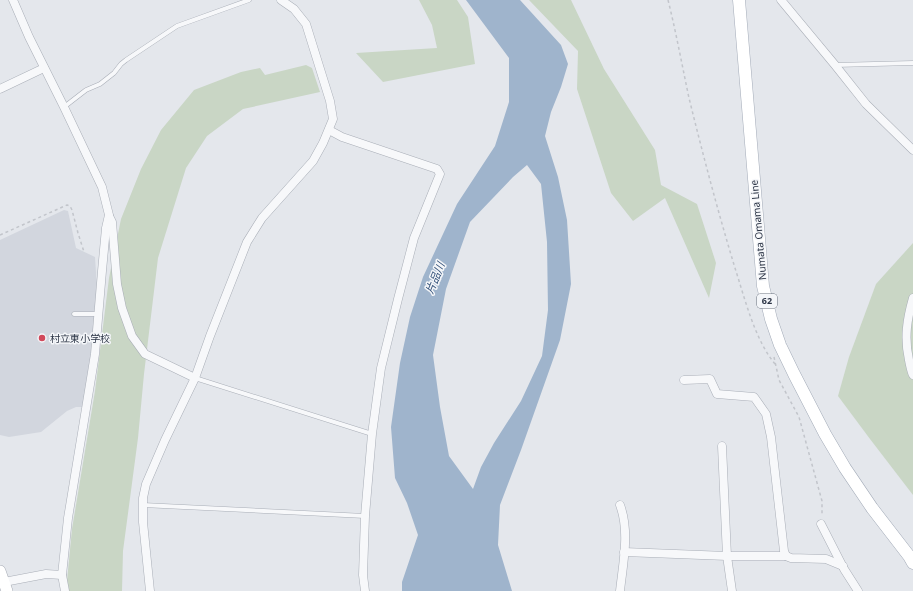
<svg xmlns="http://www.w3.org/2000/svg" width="913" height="591" viewBox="0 0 913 591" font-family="'Noto Sans','Noto Sans JP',sans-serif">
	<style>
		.built { fill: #d2d6de }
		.green { fill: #c9d6c5 }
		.water { fill: #9fb4cc; fill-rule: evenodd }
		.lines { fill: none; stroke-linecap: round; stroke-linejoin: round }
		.lane-casing { stroke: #a9aeb7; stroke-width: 5 }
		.street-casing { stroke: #a9aeb7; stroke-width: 9 }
		.secondary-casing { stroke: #a9aeb7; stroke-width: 12 }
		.primary-casing { stroke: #a3abb8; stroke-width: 13 }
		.path { stroke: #c2c5cb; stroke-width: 1.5; stroke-dasharray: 3 3; stroke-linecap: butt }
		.lane { stroke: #f7f8fa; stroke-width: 4 }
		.street { stroke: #f7f8fa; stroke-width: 8 }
		.secondary { stroke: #fff; stroke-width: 11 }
		.primary { stroke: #fff; stroke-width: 12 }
		.poi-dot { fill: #d1495b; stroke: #f4f6f9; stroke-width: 1.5 }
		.labels { text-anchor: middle; stroke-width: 3; stroke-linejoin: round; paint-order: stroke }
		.shield { fill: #f4f6f9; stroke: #676e7b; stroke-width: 1 }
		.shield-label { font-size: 9px; font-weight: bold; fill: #2b3445 }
		.street-label { font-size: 10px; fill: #2b3445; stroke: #f4f6f9 }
		.poi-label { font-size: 10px; fill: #2b3445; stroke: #f4f6f9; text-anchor: start }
		.water-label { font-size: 11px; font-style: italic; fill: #34527a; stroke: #f4f6f9 }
	</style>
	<rect width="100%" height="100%" fill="#e4e7ec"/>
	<path class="built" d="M64,210L68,211L76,248L95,257L97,288L93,341L84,403L82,407H76L67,411L41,432L9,437L0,435V240Z"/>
	<g class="green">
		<path d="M419,0H457L468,17L475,64L383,82L356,53L437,48L432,25Z"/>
		<path d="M529,0H571L604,69L655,150L661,185L697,204L716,263L709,298L665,198L633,221L611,193L577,89L578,51Z"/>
		<path d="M306,65L312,68L320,92L243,109L207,136L186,168L158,258L144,374L138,438L123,551L122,591H66L72,529L95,391L109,278L121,219L141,169L161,130L194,90L241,72L260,68L265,75Z"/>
		<path d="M913,243V495L870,439L838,396L849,357L876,284Z"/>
	</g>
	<path class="water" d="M466,0H520L561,45L568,64L561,87L551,112L545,136L558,177L567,220L571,284L560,340L521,450L500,505L498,545L512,591H402V582L418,535L407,503L395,478L391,427L400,363L410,317L423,277L457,204L495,146L509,102V58ZM527,165L541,184L547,242L548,310L542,356L521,401L494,443L481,467L473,489L449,456L440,407L433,355L446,289L470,222L513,177Z"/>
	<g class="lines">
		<defs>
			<g id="lane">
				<path d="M835,65L913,63"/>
				<path d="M64,107L86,90L100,84L114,73L121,64L126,60L177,26L249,0"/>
				<path d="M74,314H99"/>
				<path d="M195,378L372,434"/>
				<path d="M143,505L365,516"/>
			</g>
			<g id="street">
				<path d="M13,0L29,37L64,107L102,187L109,215L106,228L102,271L95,354L68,518L62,575L65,591"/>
				<path d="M781,0L835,65L866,104L913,150"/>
				<path d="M0,89L44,68"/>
				<path d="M329,130L342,137L437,169L440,174L414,238L398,299L381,368L372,434L365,516L363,575L365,591"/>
				<path d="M109,216L112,222L117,284L122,308L132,336L145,354L195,378"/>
				<path d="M913,298C907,319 904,338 909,360C910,365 911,371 913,375"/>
				<path d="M684,380L710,379L717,394L754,397L766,414L771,437L784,551L786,556L791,558L826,559L843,566"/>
				<path d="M722,446L727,556L732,591"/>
				<path d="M821,524L844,569L858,591"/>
				<path d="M624,552L727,556H786"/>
				<path d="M4,582L46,574L62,575"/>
				<path d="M150,591L143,522V498L146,484L165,440L195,378L210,336L247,242L262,218L313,161L323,143L333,119L330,101L306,24L294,9L281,0"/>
				<path d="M620,591C623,563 630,532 620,505"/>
			</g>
			<path id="secondary" d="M0,571L7,591"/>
			<path id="primary" d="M739,0L763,286L771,319L780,345L794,374L825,434L845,468L872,508L909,556L913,563"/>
		</defs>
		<use href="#lane" class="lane-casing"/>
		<use href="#street" class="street-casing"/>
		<use href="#secondary" class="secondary-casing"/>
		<use href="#primary" class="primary-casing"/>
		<g class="path">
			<path d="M668,0C676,32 682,65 689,98C703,155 718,212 735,268C745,299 755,341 776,365"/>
			<path d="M0,235L67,205L70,206L72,210L78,233L84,252"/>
			<path d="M774,357L779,380L799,417L822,501V516"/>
		</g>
		<use href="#lane" class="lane"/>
		<use href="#street" class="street"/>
		<use href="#secondary" class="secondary"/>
		<use href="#primary" class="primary"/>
	</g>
	<circle class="poi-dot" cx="42" cy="338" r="4"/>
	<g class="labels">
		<rect class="shield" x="757" y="294" width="20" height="14" rx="3"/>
		<g class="shield-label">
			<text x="767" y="304">62</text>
		</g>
		<g class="street-label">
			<text transform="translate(758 230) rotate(-95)" y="4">Numata Omama Line</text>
		</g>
		<g class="poi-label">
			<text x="50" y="342">村立東小学校</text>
		</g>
		<g class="water-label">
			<text transform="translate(435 278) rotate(-68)" y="4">片品川</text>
		</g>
	</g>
</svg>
